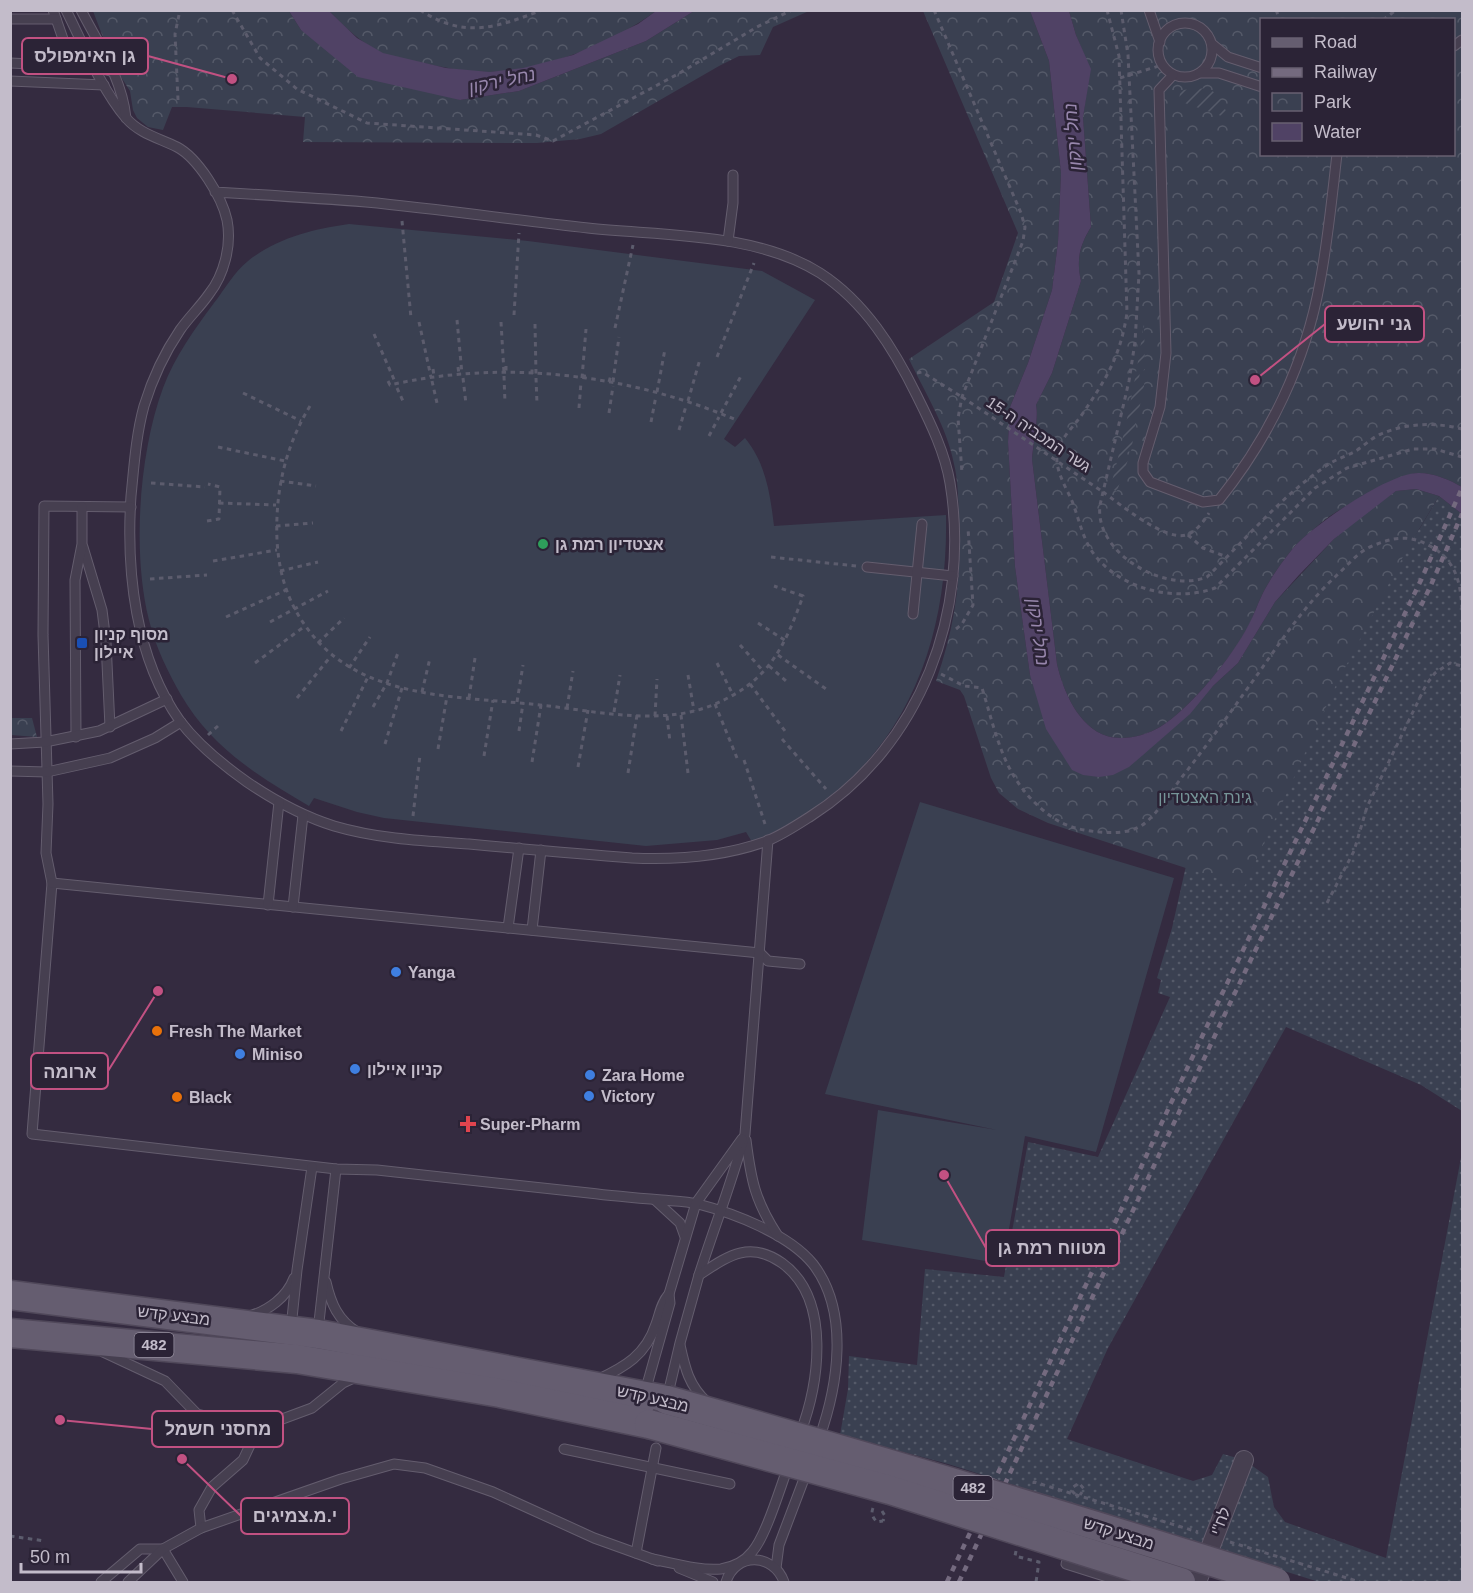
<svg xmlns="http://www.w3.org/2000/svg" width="1473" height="1593" viewBox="0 0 1473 1593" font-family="Helvetica,'Noto Sans Hebrew',sans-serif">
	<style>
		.grass { fill: url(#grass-dots) }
		.park { fill: url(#park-crowns); fill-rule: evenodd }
		.garden { fill: url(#garden-furrows) }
		.pitch { fill: #3a4051 }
		.water { fill: #504265 }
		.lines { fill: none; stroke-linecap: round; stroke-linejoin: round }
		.lane-casing { stroke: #645d6e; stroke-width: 11 }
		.street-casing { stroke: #645d6e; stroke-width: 20 }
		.primary-casing { stroke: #50485a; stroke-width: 31 }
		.path { stroke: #5c5c6d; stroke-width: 3; stroke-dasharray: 4.5 4.5; stroke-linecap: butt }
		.lane { stroke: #463f50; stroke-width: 9 }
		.street { stroke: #463f50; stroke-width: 18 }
		.primary { stroke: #655d70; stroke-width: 28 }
		.rail { stroke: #746a7f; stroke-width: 4.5; stroke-dasharray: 6 6; stroke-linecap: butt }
		.primary-bridge-casing { stroke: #50485a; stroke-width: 31; stroke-linecap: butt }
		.path-bridge { stroke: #5c5c6d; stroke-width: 3; stroke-dasharray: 4.5 4.5; stroke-linecap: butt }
		.primary-bridge { stroke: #655d70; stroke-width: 28 }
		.leisure-dot { fill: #2e9e5b; stroke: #2b2336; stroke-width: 2 }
		.transit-dot { fill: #1a4fb4; stroke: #2b2336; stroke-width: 2 }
		.shop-dot { fill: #3f7fe0; stroke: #2b2336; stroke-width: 2 }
		.food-dot { fill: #e8710a; stroke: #2b2336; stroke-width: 2 }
		.health-dot { fill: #e0444e; stroke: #2b2336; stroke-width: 2 }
		.labels { text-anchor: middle; stroke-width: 5; stroke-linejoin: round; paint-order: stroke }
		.shield { fill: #2b2336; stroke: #958e9e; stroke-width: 1.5 }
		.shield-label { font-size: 15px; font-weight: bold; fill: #c3bcca }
		.street-label { font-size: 16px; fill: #c3bcca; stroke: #2b2336 }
		.poi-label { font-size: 16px; font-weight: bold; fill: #c3bcca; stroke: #2b2336; text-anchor: start }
		.park-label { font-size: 16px; fill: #769598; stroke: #2b2336 }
		.water-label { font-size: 18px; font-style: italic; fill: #9887ad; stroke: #2b2336 }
		.leader { fill: none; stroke: #c25182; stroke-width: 2 }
		.callout-dot { fill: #c25182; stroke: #2b2336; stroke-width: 2 }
		.callout { fill: #2b2336; stroke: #c25182; stroke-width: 2 }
		.callout-label { font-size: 18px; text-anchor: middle; font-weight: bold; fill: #c3bcca }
	</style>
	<defs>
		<pattern id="grass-dots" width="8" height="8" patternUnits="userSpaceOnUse" patternTransform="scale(1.5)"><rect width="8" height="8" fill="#3a4051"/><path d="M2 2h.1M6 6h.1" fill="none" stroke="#555a69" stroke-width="1.8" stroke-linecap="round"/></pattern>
		<pattern id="park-crowns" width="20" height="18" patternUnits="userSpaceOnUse" patternTransform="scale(1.5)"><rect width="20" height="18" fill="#3a4051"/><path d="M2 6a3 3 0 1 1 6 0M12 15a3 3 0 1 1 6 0" fill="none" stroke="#555a69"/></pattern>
		<pattern id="garden-furrows" width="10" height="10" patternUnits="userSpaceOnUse" patternTransform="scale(1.5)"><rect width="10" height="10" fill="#3a4051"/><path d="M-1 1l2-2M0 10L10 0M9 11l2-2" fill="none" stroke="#555a69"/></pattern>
	</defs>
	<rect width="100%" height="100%" fill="#342b40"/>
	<path class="grass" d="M1439,496L1462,514V1111L1421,1085L1286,1027L1108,1348L1067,1439L1193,1481L1212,1475L1223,1454L1244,1460L1268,1477L1274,1507L1285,1522L1386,1558L1462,1152V1582H1319L948,1464L840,1435L848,1389L849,1356L917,1365L925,1269L1004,1277L1028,1142L1098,1157L1170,997L1158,993L1161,980L1157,978L1172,928L1188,857L1420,528Z"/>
	<g class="park">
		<path d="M93,11H289L301,30L460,100L519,91L646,41L694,11H809L773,27L760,55L739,56L719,66L601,134L580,139L537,143L303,142L305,117L187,107H172L163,130L148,127L137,118L133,110L130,91L114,66Z"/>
		<path d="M329,11H656C613,43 544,71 490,72C466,72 441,67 418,62C406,59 393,58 382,53C361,43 345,27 329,11Z"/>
		<path d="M923,11H1030L1049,61L1061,173L1058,242L1052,290L1028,363L1010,407L1008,442L1015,567L1030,675L1099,777L1213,686L1238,663L1275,602L1334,539L1357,519L1396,491L1416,489L1439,496L1406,551L1336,685L1244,887L1048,823L1018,809L999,793L991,778L964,696L960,690L936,681C956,624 962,574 959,514C958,498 958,480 954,464C947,427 925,393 909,359L994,302L1018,233Z"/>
		<path d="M1069,11H1462V487C1450,480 1434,473 1419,473C1404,472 1340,508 1326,519C1316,527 1304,537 1295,546C1284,559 1269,580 1262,595C1257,605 1254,615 1249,625C1233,656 1190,709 1160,727C1145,736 1123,741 1107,736C1078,727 1063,690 1057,664L1032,459C1033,446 1039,416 1036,405L1052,373L1081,281C1076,260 1080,245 1091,227L1083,117L1090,69L1076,35ZM1262,20H1454V154H1262Z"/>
		<path d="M11,718H32L37,737L11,735Z"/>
	</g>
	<g class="garden">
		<path d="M1208,88L1218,95L1230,119L1179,101L1180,93L1182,90Z"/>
		<path d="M1144,323L1145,370L1140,371L1139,379L1145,380L1138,415L1134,414L1132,420L1136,421L1131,452L1126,451L1125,455L1129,457L1117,491L1110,489C1125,434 1136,379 1144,323Z"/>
	</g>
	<g class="pitch">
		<path d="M349,224L528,241L762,271L815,300L724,439L735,447L745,438C766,464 770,493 774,526L946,515C949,660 892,784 752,842L746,832L717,840L646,846L384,818L357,812L314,798L309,806C258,776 212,748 181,695C168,672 155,646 149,620C132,553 139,453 163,388C175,356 194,330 214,303C225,289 234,272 248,261C277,238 313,229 349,224Z"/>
		<path d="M920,802L1174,878L1096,1152L1025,1136L1003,1264L862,1240L878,1110L997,1130L825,1094Z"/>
	</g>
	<g class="water">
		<path d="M289,11H329L357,38L383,53L446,68L490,72L523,68L573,55L638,24L656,11H694L646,41L519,91L460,100L358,77L301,30Z"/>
		<path d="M1030,11H1069L1076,35L1091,69L1083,117L1091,227C1080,245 1076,259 1081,281L1052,373L1036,405C1039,416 1033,445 1032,459L1057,664C1063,690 1078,727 1107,736C1123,741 1145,736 1160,727C1190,709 1233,656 1249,624C1254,615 1257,605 1262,595C1269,580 1284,559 1295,546C1315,524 1390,472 1419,473C1434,473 1450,480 1462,487V514L1439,496L1416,489L1396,491L1334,539L1299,575L1275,602L1238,663L1213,686L1190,714L1143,755L1129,767L1113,775L1099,777L1083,775L1072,770L1046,729L1030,675L1015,567L1008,442L1010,407L1028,363L1052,290L1058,242L1061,173L1049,61Z"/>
	</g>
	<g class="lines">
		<defs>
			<g id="lane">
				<path d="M53,10L72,65"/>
				<path d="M66,10C83,44 102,90 126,118C140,134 159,138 177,147C198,158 222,197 227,220C232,245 224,275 209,294C200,307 189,317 180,330C165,352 152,380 144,406C136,435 134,466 131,496C126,571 135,658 180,721C198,745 223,765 247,782C275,801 302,816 334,826C378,839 424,841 469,844C523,849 578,854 632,858C677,860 723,857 767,841C782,835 797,825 811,816C921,746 971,611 950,483C945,453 931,424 917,396C894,349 865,302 820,273C755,232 662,236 588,228C514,220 440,209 366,202C316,198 265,195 215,192"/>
				<path d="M81,10C99,45 122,78 126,118"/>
				<path d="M1149,10L1160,42"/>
				<path d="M10,19H56"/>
				<circle cx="1185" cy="50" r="27"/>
				<path d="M1212,44L1228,57L1262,68"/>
				<path d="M1454,46L1462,40"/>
				<path d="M10,63L95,67L114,72"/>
				<path d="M1200,73H1219L1262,87"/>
				<path d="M1173,75L1159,90L1166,353L1160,407L1143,463V472L1150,482L1203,502L1219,500C1270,437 1306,361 1320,282C1328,240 1332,197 1337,154"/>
				<path d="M10,81L104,85"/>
				<path d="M728,241L733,203V175"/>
				<path d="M131,507L44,506L43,635L48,804L46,853L52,883L32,1134L336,1169L377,1170C448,1178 519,1185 589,1193C613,1196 637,1198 662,1200C673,1201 686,1201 698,1204C733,1213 789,1234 813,1264C850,1312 838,1386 819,1439"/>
				<path d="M83,547L102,610L106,642L110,727"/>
				<path d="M867,567L953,576"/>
				<path d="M913,614L922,524"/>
				<path d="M76,737L75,580L82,544V507"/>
				<path d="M10,744L45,742L99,731L167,699"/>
				<path d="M10,771L47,772L110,758L155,738L181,722"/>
				<path d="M52,883L760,953L768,961L800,964"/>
				<path d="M268,905L279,802"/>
				<path d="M293,907L303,815"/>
				<path d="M508,928L519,848"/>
				<path d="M532,930L541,850"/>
				<path d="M746,1140C751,1180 755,1201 778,1236"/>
				<path d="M655,1200L680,1223L685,1237"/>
				<path d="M699,1275C714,1228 732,1182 745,1134L768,840"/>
				<path d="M326,1282C331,1304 338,1320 357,1332"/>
				<path d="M249,1316C268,1311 287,1297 294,1278"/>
				<path d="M291,1328L297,1270L312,1167"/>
				<path d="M318,1331L336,1169"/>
				<path d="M680,1345C685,1368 689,1386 707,1402"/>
				<path d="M103,1352L165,1381L197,1414L258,1428L312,1408L343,1383L356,1377"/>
				<path d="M597,1380C625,1367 646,1355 656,1324C660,1313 661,1303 669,1294L696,1203L742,1139"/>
				<path d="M645,1392L670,1303L669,1294"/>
				<path d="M667,1398L680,1343L699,1275C728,1256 749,1240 782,1263C832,1299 819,1384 800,1434"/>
				<path d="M564,1449L730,1484"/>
				<path d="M201,1528L199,1510L212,1487L243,1460L258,1428"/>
				<path d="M1070,1551L1066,1564L1123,1582"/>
				<path d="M636,1553L656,1448"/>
				<path d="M652,1559C673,1563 699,1571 721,1569C733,1567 745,1561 752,1552C766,1536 780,1488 788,1467"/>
				<path d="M679,1568L713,1582"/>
				<path d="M776,1568L779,1545L807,1471"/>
				<path d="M101,1582L140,1549H163L183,1582"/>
				<path d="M128,1582L163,1549L201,1528L341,1479L394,1464L425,1468L493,1492L594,1538L658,1561"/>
				<path d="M726,1582C735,1552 774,1553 784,1582"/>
			</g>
			<path id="street" d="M1197,1582L1244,1460"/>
			<g id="primary">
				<path d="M10,1295L318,1334L667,1400"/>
				<path d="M10,1333L297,1359L500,1393L649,1424"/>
			</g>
		</defs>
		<use href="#lane" class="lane-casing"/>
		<use href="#street" class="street-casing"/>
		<use href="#primary" class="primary-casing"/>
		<g class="path">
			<path d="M232,10L260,58L297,89L367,123L536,135L553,141L678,74L757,27L792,10"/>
			<path d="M420,10C464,39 496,28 542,10"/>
			<path d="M934,10L1021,213L1025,227L1023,241L962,397L958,418L962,473"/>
			<path d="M1107,10L1119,56L1127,313C1120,358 1106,379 1081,416C1073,427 1062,437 1058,450C1053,467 1065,485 1072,501C1080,521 1083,543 1098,559C1125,590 1177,602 1215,588L1315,488L1347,468L1413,449H1435L1462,457"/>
			<path d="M1121,10L1128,55L1139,274L1135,342L1129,381L1100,505C1094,553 1165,594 1207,577C1246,539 1283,494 1329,464C1337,459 1346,456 1354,452C1363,447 1371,438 1381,434C1406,423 1436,422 1462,429"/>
			<path d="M1276,10L1280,20"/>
			<path d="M1383,20L1396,10"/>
			<path d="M1120,78L1162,65"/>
			<path d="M178,100L175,34L180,10"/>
			<path d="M402,221L411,318"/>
			<path d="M514,315L519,233"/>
			<path d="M457,320L462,374"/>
			<path d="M419,322L431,377"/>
			<path d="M501,322L504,373"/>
			<path d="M535,324L536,374"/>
			<path d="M615,328L633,245"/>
			<path d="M374,334L396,384"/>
			<path d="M717,357L754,263"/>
			<path d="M506,366V373"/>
			<path d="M458,367L459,374"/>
			<path d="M433,369L434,376"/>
			<path d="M917,373L922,372L962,397"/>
			<path d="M532,374V367"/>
			<path d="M504,376L505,403"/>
			<path d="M463,378L466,404"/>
			<path d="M536,378L537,404"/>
			<path d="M582,378L586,329"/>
			<path d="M584,379L585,372"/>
			<path d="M388,381L390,385C504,359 627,374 734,419"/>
			<path d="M432,381L437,403"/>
			<path d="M609,382L611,375"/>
			<path d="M613,382L619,337"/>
			<path d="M397,388L403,401"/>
			<path d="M657,392L665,349"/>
			<path d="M243,393L301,421"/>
			<path d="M688,401L700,359"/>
			<path d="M310,406C285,447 275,492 277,540C279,575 288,604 310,632C363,701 462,696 540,705C596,711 662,727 715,704C769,681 784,648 803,596L774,586"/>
			<path d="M579,408L581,382"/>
			<path d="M609,413L613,386"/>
			<path d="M721,413L741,376"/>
			<path d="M651,422L656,396"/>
			<path d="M679,430L686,406"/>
			<path d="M709,436L719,417"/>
			<path d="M218,447L285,461"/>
			<path d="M280,481L316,486"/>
			<path d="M151,483L205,487"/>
			<path d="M1103,492C1120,504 1164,541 1186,535C1195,533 1204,521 1209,513"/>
			<path d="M219,503L276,505"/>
			<path d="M207,521L219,519L220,487L208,484"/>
			<path d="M276,526L313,523"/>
			<path d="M1188,535L1203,548L1227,557"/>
			<path d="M771,557L856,566"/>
			<path d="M213,561L277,550"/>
			<path d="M280,571L318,562"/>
			<path d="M150,579L207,575"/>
			<path d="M226,617L286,590"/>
			<path d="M270,622L328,591"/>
			<path d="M758,623L786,641"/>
			<path d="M956,629L962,624L973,605L968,528"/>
			<path d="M318,643L344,618"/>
			<path d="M740,645L764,672"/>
			<path d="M778,655L826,689"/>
			<path d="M255,663L305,626"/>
			<path d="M717,663L733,695"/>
			<path d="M769,666L786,681"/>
			<path d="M349,668L370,637"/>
			<path d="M941,674L964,686L982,688C997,736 1003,777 1044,811C1056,821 1068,827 1084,830C1102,833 1130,836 1145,823C1157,814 1172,790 1182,777C1209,743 1234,707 1260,671C1283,638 1306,604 1336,576C1346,567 1358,552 1370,547C1393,537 1409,534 1430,546C1456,560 1461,583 1462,611"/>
			<path d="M688,675L694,711"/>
			<path d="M750,684L785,731"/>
			<path d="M422,692L430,658"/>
			<path d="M297,698L331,656"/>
			<path d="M469,698L475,658"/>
			<path d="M517,702L523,665"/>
			<path d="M715,704L737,758"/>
			<path d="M373,707L387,683L399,650"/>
			<path d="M567,708L573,671"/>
			<path d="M614,712L620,675"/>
			<path d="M681,715L688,773"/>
			<path d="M655,716L657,679"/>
			<path d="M667,716L670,742"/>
			<path d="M341,731L368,677"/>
			<path d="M519,731L523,703"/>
			<path d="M208,735L218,726"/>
			<path d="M782,739L826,789"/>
			<path d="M385,744L402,688"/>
			<path d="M438,749L447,696"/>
			<path d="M484,756L493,700"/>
			<path d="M744,760L765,824"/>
			<path d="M532,762L541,705"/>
			<path d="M578,767L588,710"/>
			<path d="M628,773L637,715"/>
			<path d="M413,816L420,755"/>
			<path d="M1327,903L1354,851L1367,807L1426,685L1435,673L1450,663L1462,666"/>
			<path d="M1034,1484V1482L1198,1532"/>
			<path d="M1075,1494L1072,1491L1073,1487L1079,1483L1084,1489L1080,1495"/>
			<path d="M882,1511L885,1516L883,1521"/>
			<path d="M10,1536L45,1541"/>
			<path d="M1230,1542L1360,1582"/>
			<path d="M1016,1551L1015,1556L1039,1562L1036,1582"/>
		</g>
		<use href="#lane" class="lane"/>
		<use href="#street" class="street"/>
		<use href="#primary" class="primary"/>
		<g class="rail">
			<path d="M947,1582L1222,994L1421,580L1462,488"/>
			<path d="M959,1582L1232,999L1431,585L1462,514"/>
		</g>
		<defs>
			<g id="primary-bridge">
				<path d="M667,1400C871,1457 1074,1518 1276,1582"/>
				<path d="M649,1424L890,1490L1181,1582"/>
			</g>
		</defs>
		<use href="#primary-bridge" class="primary-bridge-casing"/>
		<g class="path-bridge">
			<path d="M962,397L1103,492"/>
			<path d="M873,1508C871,1513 872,1517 877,1522L883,1521"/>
		</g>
		<use href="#primary-bridge" class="primary-bridge"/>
	</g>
	<circle class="leisure-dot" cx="543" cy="544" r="6"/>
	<rect class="transit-dot" x="76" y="637" width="12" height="12" rx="3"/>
	<g class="shop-dot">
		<circle cx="396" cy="972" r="6"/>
		<circle cx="240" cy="1054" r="6"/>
		<circle cx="355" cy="1069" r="6"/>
		<circle cx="590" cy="1075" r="6"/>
		<circle cx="589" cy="1096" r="6"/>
	</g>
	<g class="food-dot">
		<circle cx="157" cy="1031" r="6"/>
		<circle cx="177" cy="1097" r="6"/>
	</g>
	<path class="health-dot" d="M465 1115h6v6h6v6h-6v6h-6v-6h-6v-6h6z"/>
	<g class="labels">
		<g class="shield">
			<rect x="134.5" y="1333" width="39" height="24" rx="4.5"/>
			<rect x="953.5" y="1476" width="39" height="24" rx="4.5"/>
		</g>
		<g class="shield-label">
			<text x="154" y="1350">482</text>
			<text x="973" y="1493">482</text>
		</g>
		<g class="street-label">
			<text transform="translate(1039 434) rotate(34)" y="6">גשר המכביה ה-15</text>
			<text transform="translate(174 1315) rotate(7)" y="6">מבצע קדש</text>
			<text transform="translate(653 1398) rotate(13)" y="6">מבצע קדש</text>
			<text transform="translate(1220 1521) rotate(-69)" y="6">לח"י</text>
			<text transform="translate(1119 1533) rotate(18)" y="6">מבצע קדש</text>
		</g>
		<g class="poi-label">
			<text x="555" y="550">אצטדיון רמת גן</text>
			<text x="94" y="640">מסוף קניון<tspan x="94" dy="18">איילון</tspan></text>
			<text x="408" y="978">Yanga</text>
			<text x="169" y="1037">Fresh The Market</text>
			<text x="252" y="1060">Miniso</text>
			<text x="367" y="1075">קניון איילון</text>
			<text x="602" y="1081">Zara Home</text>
			<text x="601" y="1102">Victory</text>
			<text x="189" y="1103">Black</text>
			<text x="480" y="1130">Super-Pharm</text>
		</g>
		<g class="park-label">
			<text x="1205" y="803">גינת האצטדיון</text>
		</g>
		<g class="water-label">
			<text transform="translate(502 81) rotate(-12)" y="6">נחל ירקון</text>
			<text transform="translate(1073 137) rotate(-95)" y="6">נחל ירקון</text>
			<text transform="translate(1038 632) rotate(82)" y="6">נחל ירקון</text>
		</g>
	</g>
	<path class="leader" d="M232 79L148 56M1255 380L1325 324M158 991L108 1071M944 1175L986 1248M60 1420L152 1429M182 1459L241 1516"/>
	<g class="callout-dot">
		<circle cx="232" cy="79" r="6"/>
		<circle cx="1255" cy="380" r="6"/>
		<circle cx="158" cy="991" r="6"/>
		<circle cx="944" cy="1175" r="6"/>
		<circle cx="60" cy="1420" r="6"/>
		<circle cx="182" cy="1459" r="6"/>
	</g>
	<g class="callout">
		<rect x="22" y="38" width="126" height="36" rx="6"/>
		<rect x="1325" y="306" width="99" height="36" rx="6"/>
		<rect x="31" y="1053" width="77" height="36" rx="6"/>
		<rect x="986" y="1230" width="133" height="36" rx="6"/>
		<rect x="152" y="1411" width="131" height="36" rx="6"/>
		<rect x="241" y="1498" width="108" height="36" rx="6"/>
	</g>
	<g class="callout-label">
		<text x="85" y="62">גן האימפולס</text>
		<text x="1374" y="330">גני יהושע</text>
		<text x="70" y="1078">ארומה</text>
		<text x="1052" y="1254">מטווח רמת גן</text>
		<text x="218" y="1435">מחסני חשמל</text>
		<text x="295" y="1522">י.מ.צמיגים</text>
	</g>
	<rect width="1473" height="1593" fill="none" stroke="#c3bcca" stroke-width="24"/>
	<rect x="1260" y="18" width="195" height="138" fill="#2b2336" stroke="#686071" stroke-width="1.5"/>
	<rect x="1272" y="38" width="30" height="9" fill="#655d70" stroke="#686071" stroke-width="1.5"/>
	<text x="1314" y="48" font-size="18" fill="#c3bcca">Road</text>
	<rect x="1272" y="68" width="30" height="9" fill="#746a7f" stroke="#686071" stroke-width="1.5"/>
	<text x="1314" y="78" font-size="18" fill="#c3bcca">Railway</text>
	<rect x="1272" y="93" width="30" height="18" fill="url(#park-crowns)" stroke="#686071" stroke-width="1.5"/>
	<text x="1314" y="108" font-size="18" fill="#c3bcca">Park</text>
	<rect x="1272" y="123" width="30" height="18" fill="#504265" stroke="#686071" stroke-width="1.5"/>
	<text x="1314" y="138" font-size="18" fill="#c3bcca">Water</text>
	<path d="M21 1563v9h120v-9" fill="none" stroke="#c3bcca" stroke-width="3"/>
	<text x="30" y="1563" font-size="18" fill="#c3bcca" stroke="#2b2336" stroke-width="4.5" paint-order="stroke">50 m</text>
</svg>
